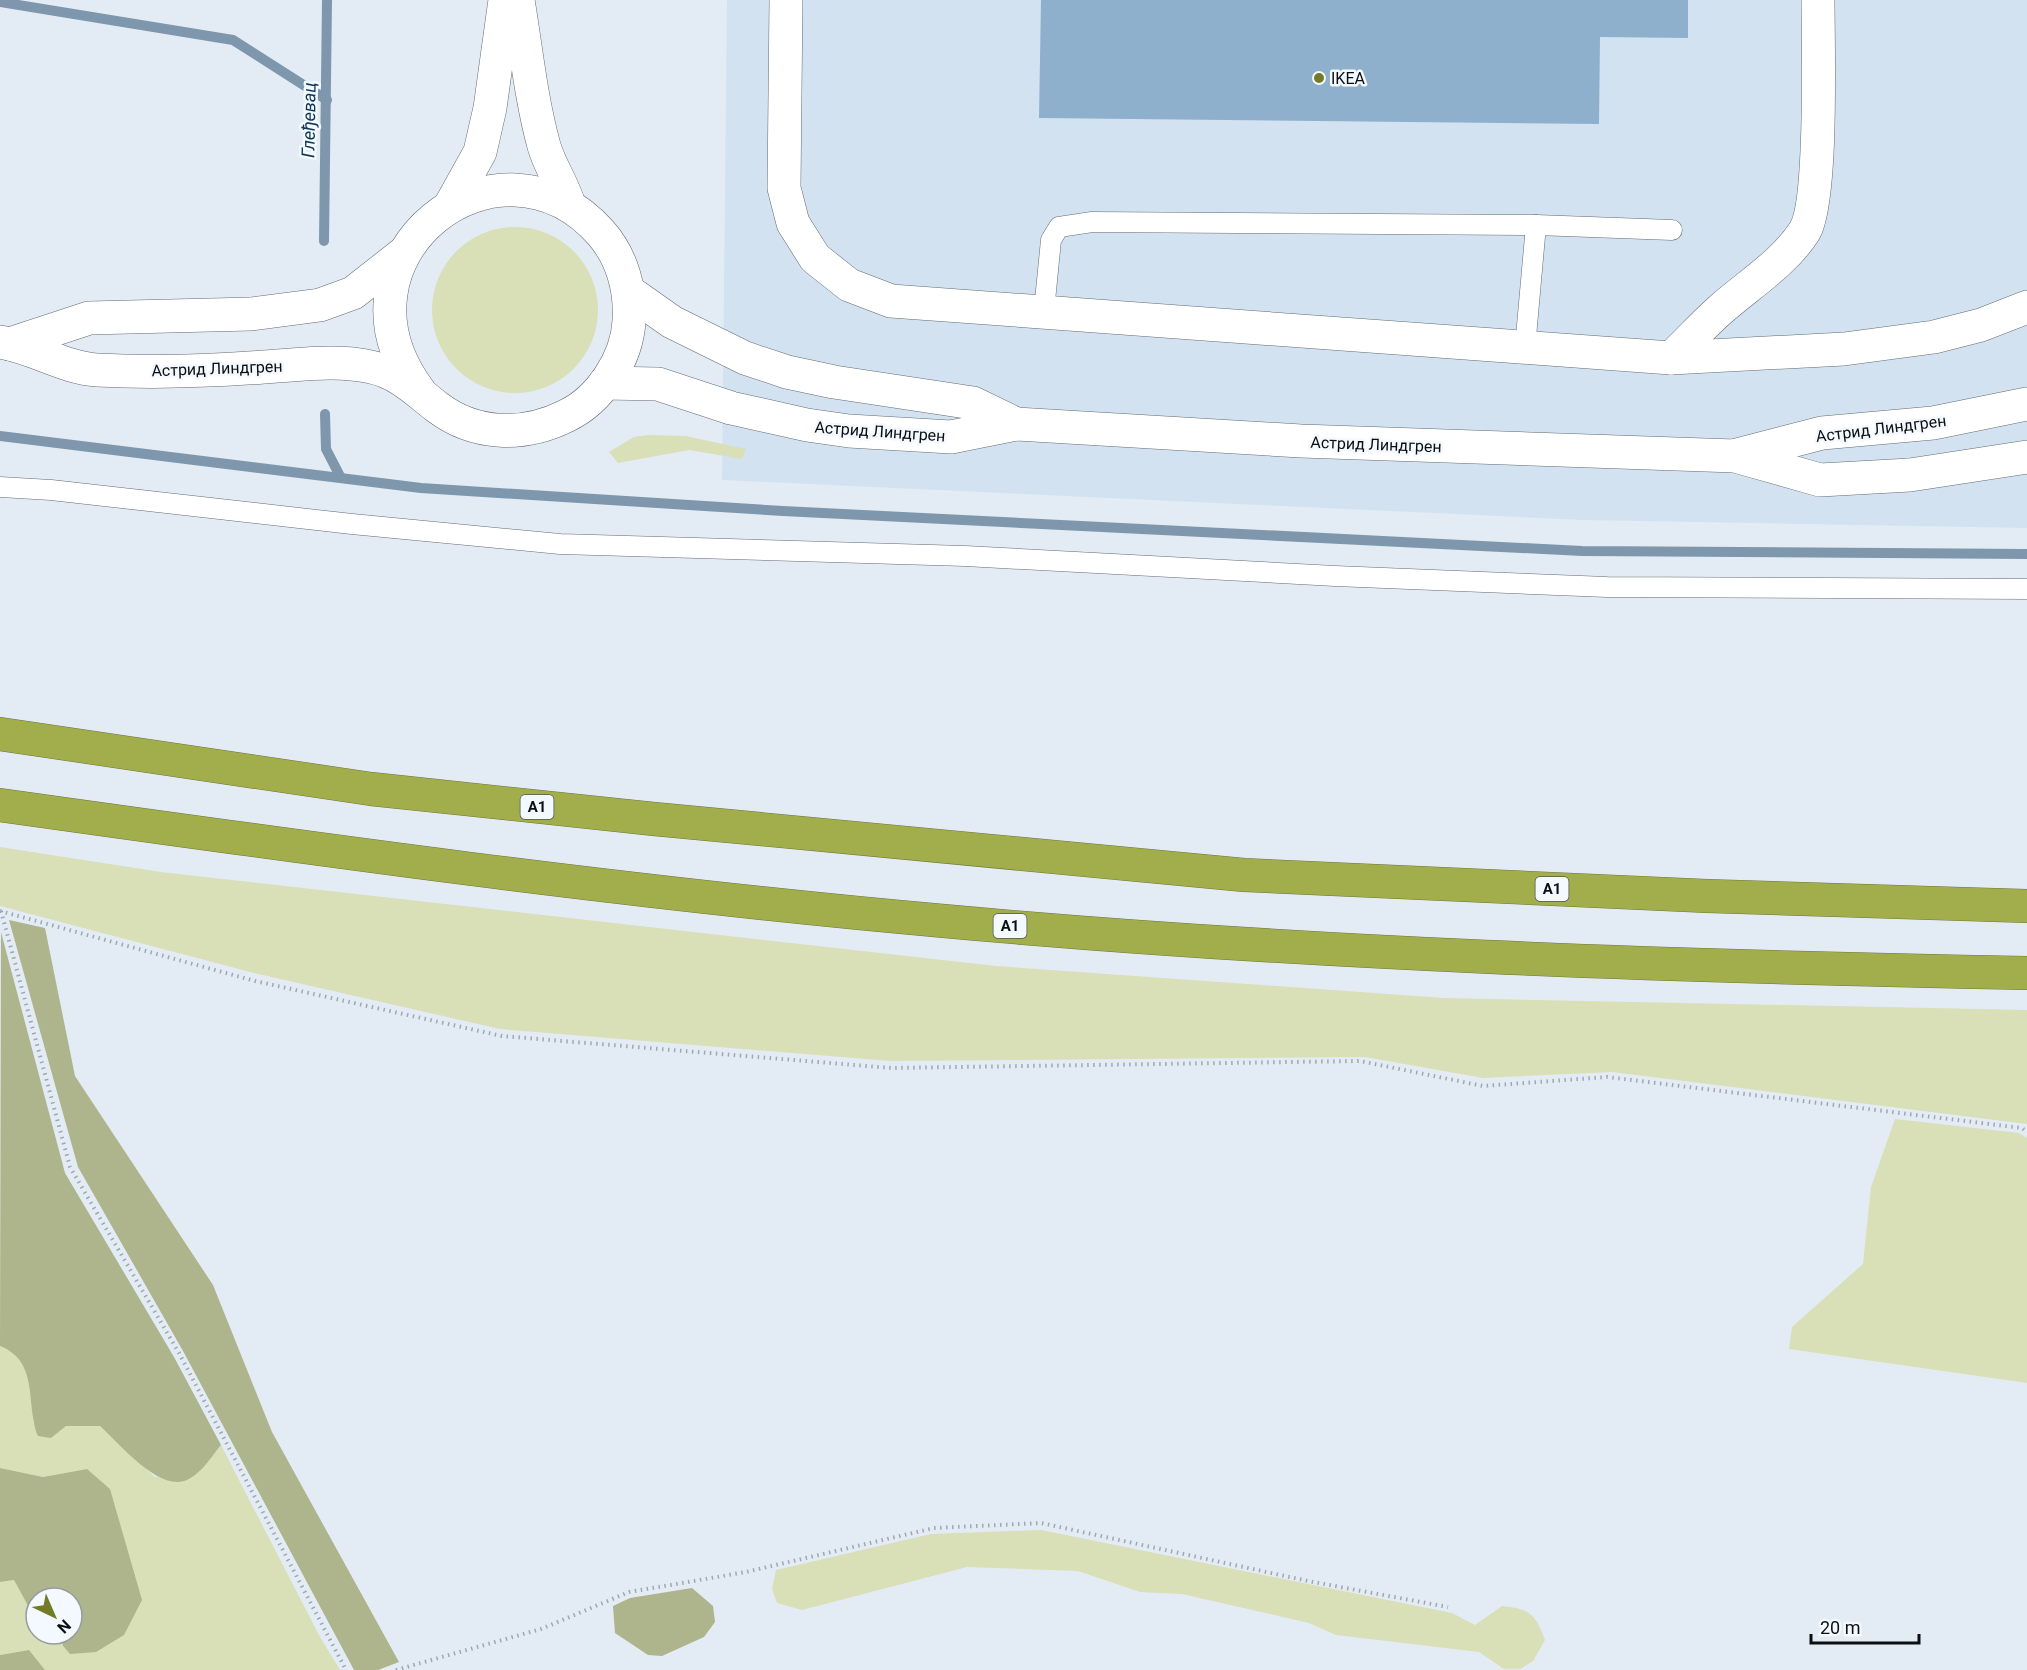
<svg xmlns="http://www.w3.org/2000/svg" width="2027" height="1670" viewBox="0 0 2027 1670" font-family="Roboto,sans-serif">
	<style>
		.built { fill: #d2e2f0 }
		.green { fill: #d9dfb7 }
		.forest { fill: #aeb58c }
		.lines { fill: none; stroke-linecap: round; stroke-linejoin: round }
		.stream { stroke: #7e97ad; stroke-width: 10 }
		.building { fill: #8eb0cd }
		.service-casing { stroke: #636b73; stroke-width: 21 }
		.minor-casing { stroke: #636b73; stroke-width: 34 }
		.tertiary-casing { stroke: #636b73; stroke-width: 34 }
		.motorway-casing { stroke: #6e7637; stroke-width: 34 }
		.path { stroke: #a0a7af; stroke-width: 4; stroke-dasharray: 1.5 4.5; stroke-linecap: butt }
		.service { stroke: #fff; stroke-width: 20 }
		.minor { stroke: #fff; stroke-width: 33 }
		.tertiary { stroke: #fff; stroke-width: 33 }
		.motorway { stroke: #a2ae4b; stroke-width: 33 }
		.poi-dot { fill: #727b26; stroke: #f3f9fe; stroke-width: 2 }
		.labels { text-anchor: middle; stroke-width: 5; stroke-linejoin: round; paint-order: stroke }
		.shield { fill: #f3f9fe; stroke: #515559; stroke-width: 1.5 }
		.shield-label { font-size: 15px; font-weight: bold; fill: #0c0f12 }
		.poi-label { font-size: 16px; fill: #0c0f12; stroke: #f3f9fe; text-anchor: start }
		.street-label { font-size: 16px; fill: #0c0f12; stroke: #f3f9fe }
		.water-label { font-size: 18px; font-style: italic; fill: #0e3654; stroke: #f3f9fe }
	</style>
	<rect width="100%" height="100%" fill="#e3ecf5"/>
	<path class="built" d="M727,0H2027V528L1584,520L722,480Z"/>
	<g class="green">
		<circle cx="515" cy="310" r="83"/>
		<path d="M648,435L686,436L746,449L742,459L689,450L618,463L609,452L634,437Z"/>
		<path d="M0,847L161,872L996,966L1444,998L2027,1010V1124L1612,1072L1483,1078L1365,1057L890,1061L500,1029L254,973L0,906Z"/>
		<path d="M1895,1119L2019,1133L2027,1138V1383L1789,1349L1792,1327L1863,1264L1871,1187Z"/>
		<path d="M0,1346C33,1359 31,1393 33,1422L51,1438L66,1426H100L155,1477L198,1472L221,1445L320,1637L340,1670H45L29,1650L0,1655V1582L14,1580L32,1612L36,1614V1634H62L63,1646L70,1654L87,1469L43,1477L0,1468Z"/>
		<path d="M1041,1530L1452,1613L1475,1625L1502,1606C1530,1609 1535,1613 1545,1640L1533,1661L1520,1669H1504L1479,1652L1336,1635L1309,1623L1182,1594L1140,1592L1078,1571L967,1567L802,1610L777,1603L772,1589L776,1570L931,1534Z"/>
	</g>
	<g class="forest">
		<path d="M9,920L45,928L75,1076L213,1285L272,1432L399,1662L378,1670H354L183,1351L78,1167Z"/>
		<path d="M1,932L65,1173L174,1357L221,1445C211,1457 200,1476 184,1481C156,1489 119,1443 100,1426H66L51,1438L38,1436C25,1404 40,1362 0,1346Z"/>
		<path d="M0,1468L43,1477L87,1469L110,1489L142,1600L124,1635L96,1652L70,1654L63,1646L62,1634H72V1598H36V1614L32,1613L14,1580L0,1582Z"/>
		<path d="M692,1588L713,1606L715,1622L704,1637L662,1656L648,1655L615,1633L613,1606L630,1598Z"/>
		<path d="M29,1650L45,1670H0V1655Z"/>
	</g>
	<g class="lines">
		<g class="stream">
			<path d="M0,2L233,40L327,100"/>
			<path d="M324,241L327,0"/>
			<path d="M325,414L326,449L341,478"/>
			<path d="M0,436L421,488L783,511L1582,551L2027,554"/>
		</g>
	</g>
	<path class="building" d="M1041,0H1688V38L1600,37L1599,124L1039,118Z"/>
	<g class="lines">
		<defs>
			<g id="service">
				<path d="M1536,225L1672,230"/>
				<path d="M1044,311L1051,240L1059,227L1092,222L1536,225L1525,348"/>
				<path d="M0,487L51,490L352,524L560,544L965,556L1335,576L1607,587L2027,589"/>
			</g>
			<g id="minor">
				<path d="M518,0C526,48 531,99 544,146C550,167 563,184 569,205"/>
				<path d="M786,0L784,188L793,223L815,258L849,285L891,301L1671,358L1844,349L1934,337L1981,325L2027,307"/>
				<path d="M450,206L480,152L490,108L505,0"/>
				<path d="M1671,358C1688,342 1703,325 1720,310C1748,285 1783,264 1804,232C1823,204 1818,43 1818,0"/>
			</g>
			<g id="tertiary">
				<path d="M628,291L672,322L745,358L787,372L834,382L973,403L1016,424"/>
				<path d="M0,342C33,347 64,368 97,370C153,373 209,371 264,367C300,365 336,359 371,367C399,373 415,390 437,407C475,436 524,437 566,416C600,400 627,359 629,321C631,289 622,257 601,233C499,117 318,257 420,392"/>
				<path d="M10,344L89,318L251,314L320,305L353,293L404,253"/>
				<path d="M605,383L658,384L731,408L807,425L849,431L951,437L1016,424L1301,441L1735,456L1820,480L1910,475L2027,457"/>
				<path d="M1737,455L1822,433L1933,423L2027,404"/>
			</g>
			<g id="motorway">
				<path d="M0,734L371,789L654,819L1244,875L1707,896L2027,906"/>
				<path d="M0,805C314,849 628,893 944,921C1304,954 1666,966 2027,973"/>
			</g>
		</defs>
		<use href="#service" class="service-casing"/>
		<use href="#minor" class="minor-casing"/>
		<use href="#tertiary" class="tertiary-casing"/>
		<use href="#motorway" class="motorway-casing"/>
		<g class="path">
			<path d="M0,911L255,981L502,1036L891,1068L1360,1061L1483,1086L1607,1077L2022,1128L2027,1132"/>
			<path d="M1,911L70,1167L179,1353L346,1670"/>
			<path d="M396,1670L541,1629L629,1592L746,1572L934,1528L1041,1523L1308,1581L1448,1607"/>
		</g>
		<use href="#service" class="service"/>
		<use href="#minor" class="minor"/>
		<use href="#tertiary" class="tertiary"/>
		<use href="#motorway" class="motorway"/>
	</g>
	<circle class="poi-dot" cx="1319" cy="78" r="6"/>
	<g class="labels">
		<g class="shield">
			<rect x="520.5" y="795" width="33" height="24" rx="4.5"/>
			<rect x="1535.5" y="877" width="33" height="24" rx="4.5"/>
			<rect x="993.5" y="914" width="33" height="24" rx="4.5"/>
		</g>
		<g class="shield-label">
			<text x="537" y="812">A1</text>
			<text x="1552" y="894">A1</text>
			<text x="1010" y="931">A1</text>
		</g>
		<g class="poi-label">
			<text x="1331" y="84">IKEA</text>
		</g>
		<g class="street-label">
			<text transform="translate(217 368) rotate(-2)" y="6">Астрид Линдгрен</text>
			<text transform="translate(1881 428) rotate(-7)" y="6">Астрид Линдгрен</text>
			<text transform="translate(880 431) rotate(4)" y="6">Астрид Линдгрен</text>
			<text transform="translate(1376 444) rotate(2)" y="6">Астрид Линдгрен</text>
		</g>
		<g class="water-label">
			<text transform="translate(309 120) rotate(-89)" y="6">Глеђевац</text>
		</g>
	</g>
	<g transform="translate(54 1616) rotate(136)"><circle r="28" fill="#f3f9fe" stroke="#979ba0" stroke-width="1.5"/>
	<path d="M0-4.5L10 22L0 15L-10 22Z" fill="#727b26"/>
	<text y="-9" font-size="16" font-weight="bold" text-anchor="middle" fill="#0c0f12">N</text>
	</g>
	<path d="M1811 1634v9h108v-9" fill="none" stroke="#0c0f12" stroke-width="3"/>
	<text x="1820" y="1634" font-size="18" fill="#0c0f12" stroke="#f3f9fe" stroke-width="4.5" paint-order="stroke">20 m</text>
</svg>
